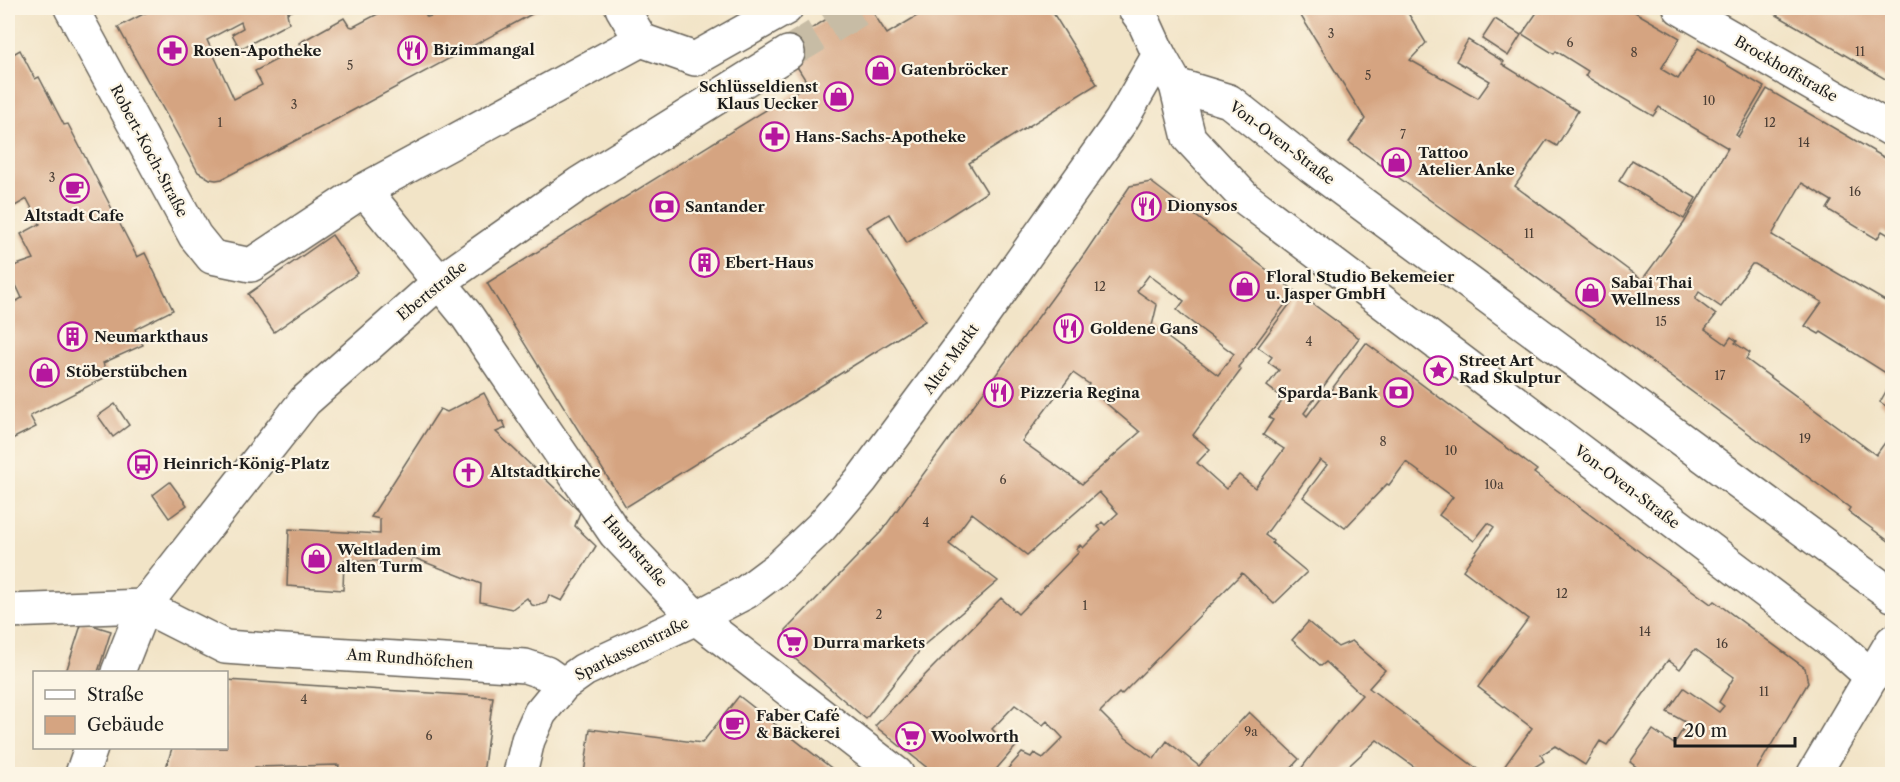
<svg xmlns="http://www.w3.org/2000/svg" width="1900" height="782" viewBox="0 0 1900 782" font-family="'Libre Caslon Text',serif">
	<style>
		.building { fill: #d5a481; fill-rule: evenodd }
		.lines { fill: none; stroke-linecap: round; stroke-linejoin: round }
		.pedestrian-tunnel { stroke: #c7bca5; stroke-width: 33; stroke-dasharray: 33 16; stroke-linecap: butt }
		.pedestrian-casing { stroke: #676258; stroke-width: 36 }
		.minor-casing { stroke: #676258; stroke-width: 36 }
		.pedestrian { stroke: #fff; stroke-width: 33 }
		.minor { stroke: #fff; stroke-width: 33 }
		.labels { text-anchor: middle; stroke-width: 4.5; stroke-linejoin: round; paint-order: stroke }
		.number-label { font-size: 12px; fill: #4a3e35 }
		.poi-label { font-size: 15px; font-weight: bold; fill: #1c1c1c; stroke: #fcf5e5; text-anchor: start }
		.street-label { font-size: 15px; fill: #1c1c1c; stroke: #fcf5e5 }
	</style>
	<rect width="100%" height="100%" fill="#fcf5e5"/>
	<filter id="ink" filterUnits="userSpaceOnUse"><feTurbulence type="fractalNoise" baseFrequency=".0167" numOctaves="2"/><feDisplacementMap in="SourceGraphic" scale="12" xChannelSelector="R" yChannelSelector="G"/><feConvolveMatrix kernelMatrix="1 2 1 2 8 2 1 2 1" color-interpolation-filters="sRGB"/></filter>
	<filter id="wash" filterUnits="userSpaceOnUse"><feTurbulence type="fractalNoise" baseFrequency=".008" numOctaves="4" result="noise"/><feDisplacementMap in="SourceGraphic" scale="24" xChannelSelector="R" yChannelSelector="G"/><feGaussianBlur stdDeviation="1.35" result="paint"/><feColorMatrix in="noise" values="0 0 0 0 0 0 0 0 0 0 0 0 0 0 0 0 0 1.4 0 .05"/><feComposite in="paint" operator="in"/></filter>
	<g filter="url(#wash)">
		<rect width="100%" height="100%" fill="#f2e4c7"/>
		<g id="blocks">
			<g class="building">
				<path d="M155,8H299L287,13L289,23L240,49L232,34L243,28L241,22L207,40L234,99L262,85L255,71L300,47L299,43L344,18L349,26L353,27L389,8H422L427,17L451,10L450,8H543L335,120L222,179L216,180L210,179L198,172L118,27Z"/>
				<path d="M844,8H870L887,34L930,8H1050L1097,84L969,163L987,192L907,243L889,214L867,227L925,321L626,507L487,283L808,84L784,46Z"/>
				<path d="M1296,8H1405L1426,43L1410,60L1478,98L1490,81L1456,61L1468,40L1504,62L1502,64L1578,111L1557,146L1547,140L1515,186L1642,280L1684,223L1728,148L1659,107L1653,116L1585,76L1588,71L1556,51L1554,54L1522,34L1540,8H1628L1680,38L1661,69L1678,79L1698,48L1764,87L1736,135L1738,137L1767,89L1892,162V237L1882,231L1877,239L1827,209L1832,201L1802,183L1772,235L1892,305V377L1821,332L1819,334L1805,326L1822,302L1755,264H1752L1721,307L1699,292L1695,299L1716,315L1705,329L1726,344L1731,337L1737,341L1735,343L1750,353L1746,359L1876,455L1892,433V539L1890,542L1848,511L1850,508L1480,236L1349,142L1365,119Z"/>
				<path d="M1764,8H1892V83L1796,26Z"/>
				<path d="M1495,19L1521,35L1508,56L1482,39Z"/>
				<path d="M20,50L35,79L39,77L64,125L68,124L137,257L145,253L173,310L135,329L143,345L103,363L108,376L30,416L36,427L8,441V306L22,298L8,268L34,259L21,234L40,224L27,199L8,210V57Z"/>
				<path d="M1632,160L1696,198L1684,219L1619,181Z"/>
				<path d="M1151,182L1295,291L1243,361L1238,367L1241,370L1193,435L1210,449L1197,463L1226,489L1239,475L1255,488L1284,449L1263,435L1273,420L1269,418L1284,399L1267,386L1279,370L1268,362L1272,357L1258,347L1298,293L1359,338L1304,413L1307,416L1323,395L1326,397L1366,343L1537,470L1534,473L1652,561L1711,604L1714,601L1805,668L1808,683L1754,774H1636L1639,769L1630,762L1653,730L1674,744L1687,723L1667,712L1684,688L1719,712L1724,706L1719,702L1734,677L1695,649L1680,669L1668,660L1607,745L1600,741L1585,765L1555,746L1541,755L1544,761L1530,770L1532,774H1499L1532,728L1478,687L1528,619L1463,570L1494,527L1488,523L1474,541L1439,515L1453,497L1406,462L1389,485L1387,484L1345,528L1303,497L1327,465L1320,460L1265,535L1273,541L1272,543L1307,572L1274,604L1242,573L1121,695L1119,693L1100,712L1126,738L1154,759L1167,741L1199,766L1249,712L1299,759L1289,770L1294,774H1003L1022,753L1031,757L1034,753L1043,758L1063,738L1047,721L1043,725L1015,705L992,729L1005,742L1011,737L1018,744L992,774H935L875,726L1001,598L1018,614L1079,552L1076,549L1080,545L1083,548L1101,530L1098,527L1102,522L1105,525L1118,513L1099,492L1027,555L972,513L949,544L998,581L924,645L866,719L787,652L786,630L881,532L1085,253L1130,186ZM1149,275L1184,301L1177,310L1186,318L1234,354L1218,375L1152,326L1157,305L1137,291ZM1073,373L1089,384L1087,387L1140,432L1082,484L1022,441Z"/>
				<path d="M332,235L358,273L274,332L248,294Z"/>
				<path d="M1892,381V410L1880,402Z"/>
				<path d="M484,393L499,422L503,421L506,428L496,432L580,512L575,526L596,546L562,601L549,595L546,603L537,606L532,605L527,598L512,609L480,602L481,584L412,557L411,566L378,567L379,561L344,560L343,590L287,586L289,529L380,534V519L371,517L440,409L447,412Z"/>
				<path d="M115,404L129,425L113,437L98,416Z"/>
				<path d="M170,482L187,505L169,518L153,495Z"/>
				<path d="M82,622L111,631L98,672H66Z"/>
				<path d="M1308,622L1338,647L1352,641L1385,670L1369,688L1484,774H1424L1377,740L1340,774H1297L1333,727L1362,695L1326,662L1321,666L1292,640Z"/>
				<path d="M226,680L493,697L483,774H338L339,765L255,767L252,774H164L172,748H226Z"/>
				<path d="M739,696L839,774H584L590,729L702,743Z"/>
			</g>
		</g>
	</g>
	<g filter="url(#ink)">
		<use href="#blocks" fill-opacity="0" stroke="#676258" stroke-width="1.5"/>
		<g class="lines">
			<path class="pedestrian-tunnel" d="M788,53L862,8"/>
			<defs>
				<g id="pedestrian">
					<path d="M364,190L467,316L615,533L696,618L897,774"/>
					<path d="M8,611L144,606L225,647L253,649"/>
					<path d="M118,672L144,606L305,401L438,283L580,183L788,53"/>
					<path d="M82,774L91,748"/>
				</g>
				<g id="minor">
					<path d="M71,8L195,236L212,257L251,265L364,190L641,40L695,59L786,8"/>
					<path d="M622,8L641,40"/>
					<path d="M1134,8L1144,22L1159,55L1176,85L1189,138L1245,198L1834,643L1872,677"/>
					<path d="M1680,8L1892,130"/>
					<path d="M1176,85L1229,101L1311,166L1892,595"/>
					<path d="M253,649L525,666L546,673L563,685"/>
					<path d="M520,774L528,740L540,713L563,685L584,670L696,618L746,592L778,568L821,527L862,479L972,331L1121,121L1159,55"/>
					<path d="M1814,774L1892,642"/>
				</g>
			</defs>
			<use href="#pedestrian" class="pedestrian-casing"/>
			<use href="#minor" class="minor-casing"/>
			<use href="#pedestrian" class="pedestrian"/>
			<use href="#minor" class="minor"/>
		</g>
	</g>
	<defs>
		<symbol id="restaurant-ring" viewBox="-11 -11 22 22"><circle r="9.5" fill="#fcf5e5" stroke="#b5179e" stroke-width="1.5"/><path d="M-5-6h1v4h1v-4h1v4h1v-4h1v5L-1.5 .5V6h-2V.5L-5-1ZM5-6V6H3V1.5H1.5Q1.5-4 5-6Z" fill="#b5179e"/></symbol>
		<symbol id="pharmacy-ring" viewBox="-11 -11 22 22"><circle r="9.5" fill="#fcf5e5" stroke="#b5179e" stroke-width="1.5"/><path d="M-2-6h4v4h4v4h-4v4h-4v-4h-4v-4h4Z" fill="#b5179e"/></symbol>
		<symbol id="shop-ring" viewBox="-11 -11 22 22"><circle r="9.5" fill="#fcf5e5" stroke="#b5179e" stroke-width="1.5"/><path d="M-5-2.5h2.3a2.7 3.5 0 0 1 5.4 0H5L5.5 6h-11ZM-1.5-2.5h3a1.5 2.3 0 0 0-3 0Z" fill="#b5179e"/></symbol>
		<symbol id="cafe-ring" viewBox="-11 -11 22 22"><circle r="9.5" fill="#fcf5e5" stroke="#b5179e" stroke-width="1.5"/><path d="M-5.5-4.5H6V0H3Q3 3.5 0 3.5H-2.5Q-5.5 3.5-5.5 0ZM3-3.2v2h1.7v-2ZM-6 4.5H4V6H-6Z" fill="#b5179e"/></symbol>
		<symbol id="bank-ring" viewBox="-11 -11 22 22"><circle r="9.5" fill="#fcf5e5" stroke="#b5179e" stroke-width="1.5"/><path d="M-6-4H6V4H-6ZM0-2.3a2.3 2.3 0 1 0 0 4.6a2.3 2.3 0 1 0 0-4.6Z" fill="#b5179e"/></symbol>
		<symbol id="building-ring" viewBox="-11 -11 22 22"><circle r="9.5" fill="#fcf5e5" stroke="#b5179e" stroke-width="1.5"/><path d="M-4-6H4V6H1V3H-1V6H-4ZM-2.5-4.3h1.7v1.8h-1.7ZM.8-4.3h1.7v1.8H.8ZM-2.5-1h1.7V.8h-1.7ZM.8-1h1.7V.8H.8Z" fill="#b5179e"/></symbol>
		<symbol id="sight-ring" viewBox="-11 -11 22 22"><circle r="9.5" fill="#fcf5e5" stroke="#b5179e" stroke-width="1.5"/><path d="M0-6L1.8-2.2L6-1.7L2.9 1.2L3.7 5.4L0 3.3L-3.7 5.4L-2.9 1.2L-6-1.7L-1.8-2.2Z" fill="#b5179e"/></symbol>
		<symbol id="bus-ring" viewBox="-11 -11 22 22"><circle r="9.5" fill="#fcf5e5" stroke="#b5179e" stroke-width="1.5"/><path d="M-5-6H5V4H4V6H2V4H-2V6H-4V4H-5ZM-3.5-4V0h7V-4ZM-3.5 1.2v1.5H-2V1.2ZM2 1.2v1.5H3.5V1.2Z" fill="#b5179e"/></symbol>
		<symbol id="church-ring" viewBox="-11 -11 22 22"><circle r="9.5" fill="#fcf5e5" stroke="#b5179e" stroke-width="1.5"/><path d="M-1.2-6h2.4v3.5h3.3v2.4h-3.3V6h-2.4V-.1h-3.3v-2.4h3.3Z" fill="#b5179e"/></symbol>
		<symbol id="supermarket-ring" viewBox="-11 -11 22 22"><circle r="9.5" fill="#fcf5e5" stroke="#b5179e" stroke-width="1.5"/><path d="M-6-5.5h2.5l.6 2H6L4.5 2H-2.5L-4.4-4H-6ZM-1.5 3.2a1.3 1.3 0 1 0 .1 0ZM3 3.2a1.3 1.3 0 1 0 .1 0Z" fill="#b5179e"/></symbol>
	</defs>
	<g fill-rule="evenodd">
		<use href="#restaurant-ring" x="396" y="34" width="33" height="33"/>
		<use href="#pharmacy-ring" x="156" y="34" width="33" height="33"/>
		<use href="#shop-ring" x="864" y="54" width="33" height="33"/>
		<use href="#shop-ring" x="822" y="80" width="33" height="33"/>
		<use href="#pharmacy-ring" x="758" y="120" width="33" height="33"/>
		<use href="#shop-ring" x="1380" y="146" width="33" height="33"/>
		<use href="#cafe-ring" x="58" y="172" width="33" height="33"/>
		<use href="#restaurant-ring" x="1130" y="190" width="33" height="33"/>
		<use href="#bank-ring" x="648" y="190" width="33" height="33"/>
		<use href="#building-ring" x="688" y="246" width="33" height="33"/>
		<use href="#shop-ring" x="1228" y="270" width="33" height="33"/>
		<use href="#shop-ring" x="1574" y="276" width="33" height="33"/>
		<use href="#restaurant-ring" x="1052" y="312" width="33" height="33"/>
		<use href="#building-ring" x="56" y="320" width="33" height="33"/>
		<use href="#sight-ring" x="1422" y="354" width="33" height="33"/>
		<use href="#shop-ring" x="28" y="356" width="33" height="33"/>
		<use href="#restaurant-ring" x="982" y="376" width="33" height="33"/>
		<use href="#bank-ring" x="1382" y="376" width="33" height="33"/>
		<use href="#bus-ring" x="126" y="448" width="33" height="33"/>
		<use href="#church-ring" x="452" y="456" width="33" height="33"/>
		<use href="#shop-ring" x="300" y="542" width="33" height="33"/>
		<use href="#supermarket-ring" x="776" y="626" width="33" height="33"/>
		<use href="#cafe-ring" x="718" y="708" width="33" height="33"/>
		<use href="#supermarket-ring" x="894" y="720" width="33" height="33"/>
	</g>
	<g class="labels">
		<g class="number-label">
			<text x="1331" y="38">3</text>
			<text x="1570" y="47">6</text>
			<text x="1860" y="56">11</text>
			<text x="1634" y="57">8</text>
			<text x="350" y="70">5</text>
			<text x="1368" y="80">5</text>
			<text x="1709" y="105">10</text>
			<text x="294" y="109">3</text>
			<text x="220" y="127">1</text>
			<text x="1770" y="127">12</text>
			<text x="1403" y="139">7</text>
			<text x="1804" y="147">14</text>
			<text x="52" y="182">3</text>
			<text x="1855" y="196">16</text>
			<text x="1529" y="238">11</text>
			<text x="1100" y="291">12</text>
			<text x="1661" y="326">15</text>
			<text x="1309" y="346">4</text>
			<text x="1720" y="380">17</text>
			<text x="1805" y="443">19</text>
			<text x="1383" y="446">8</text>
			<text x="1451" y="455">10</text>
			<text x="1003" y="484">6</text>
			<text x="1494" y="489">10a</text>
			<text x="926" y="527">4</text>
			<text x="1562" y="598">12</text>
			<text x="1085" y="610">1</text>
			<text x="879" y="619">2</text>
			<text x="1645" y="636">14</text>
			<text x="1722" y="648">16</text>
			<text x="1764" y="696">11</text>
			<text x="304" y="704">4</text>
			<text x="1251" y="736">9a</text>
			<text x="429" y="740">6</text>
		</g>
		<g class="poi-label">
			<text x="433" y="55">Bizimmangal</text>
			<text x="193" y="56">Rosen-Apotheke</text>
			<text x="901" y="75">Gatenbröcker</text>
			<text x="818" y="92" text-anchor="end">Schlüsseldienst<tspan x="818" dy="17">Klaus Uecker</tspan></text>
			<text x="795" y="142">Hans-Sachs-Apotheke</text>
			<text x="1418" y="158">Tattoo<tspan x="1418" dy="17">Atelier Anke</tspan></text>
			<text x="1167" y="211">Dionysos</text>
			<text x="685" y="212">Santander</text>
			<text x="74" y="221" text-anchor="middle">Altstadt Cafe</text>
			<text x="725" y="268">Ebert-Haus</text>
			<text x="1266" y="282">Floral Studio Bekemeier<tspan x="1266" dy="17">u. Jasper GmbH</tspan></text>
			<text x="1611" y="288">Sabai Thai<tspan x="1611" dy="17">Wellness</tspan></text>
			<text x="1090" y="334">Goldene Gans</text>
			<text x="94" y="342">Neumarkthaus</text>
			<text x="1459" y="366">Street Art<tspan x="1459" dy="17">Rad Skulptur</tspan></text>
			<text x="66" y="377">Stöberstübchen</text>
			<text x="1020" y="398">Pizzeria Regina</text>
			<text x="1378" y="398" text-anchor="end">Sparda-Bank</text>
			<text x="163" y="469">Heinrich-König-Platz</text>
			<text x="490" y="477">Altstadtkirche</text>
			<text x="337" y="555">Weltladen im<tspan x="337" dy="17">alten Turm</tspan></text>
			<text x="813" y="648">Durra markets</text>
			<text x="756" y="721">Faber Café<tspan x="756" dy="17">&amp; Bäckerei</tspan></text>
			<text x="931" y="742">Woolworth</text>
		</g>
		<g class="street-label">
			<text transform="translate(1786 69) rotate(30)" y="5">Brockhoffstraße</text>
			<text transform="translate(1282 143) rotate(37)" y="5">Von-Oven-Straße</text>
			<text transform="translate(149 151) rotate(62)" y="5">Robert-Koch-Straße</text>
			<text transform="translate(432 291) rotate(-39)" y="5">Ebertstraße</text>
			<text transform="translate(951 359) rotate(-54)" y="5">Alter Markt</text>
			<text transform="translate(1627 487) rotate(37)" y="5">Von-Oven-Straße</text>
			<text transform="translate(635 551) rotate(49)" y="5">Hauptstraße</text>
			<text transform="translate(632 649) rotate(-26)" y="5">Sparkassenstraße</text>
			<text transform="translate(410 659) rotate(4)" y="5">Am Rundhöfchen</text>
		</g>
	</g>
	<rect width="1900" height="782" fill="none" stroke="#fcf5e5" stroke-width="30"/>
	<rect x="33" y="671" width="195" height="78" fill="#fcf5e5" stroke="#a29e95" stroke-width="1.5"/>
	<rect x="45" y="690" width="30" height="9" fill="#ffffff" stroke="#a29e95" stroke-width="1.5"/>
	<text x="87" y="701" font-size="18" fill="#1c1c1c">Straße</text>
	<rect x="45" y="716" width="30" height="18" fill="#d5a481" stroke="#a29e95" stroke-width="1.5"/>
	<text x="87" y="731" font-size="18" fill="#1c1c1c">Gebäude</text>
	<path d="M1675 737v9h120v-9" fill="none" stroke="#1c1c1c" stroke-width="3"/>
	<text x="1684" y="737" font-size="18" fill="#1c1c1c" stroke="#fcf5e5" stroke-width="4.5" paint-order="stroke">20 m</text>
</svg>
